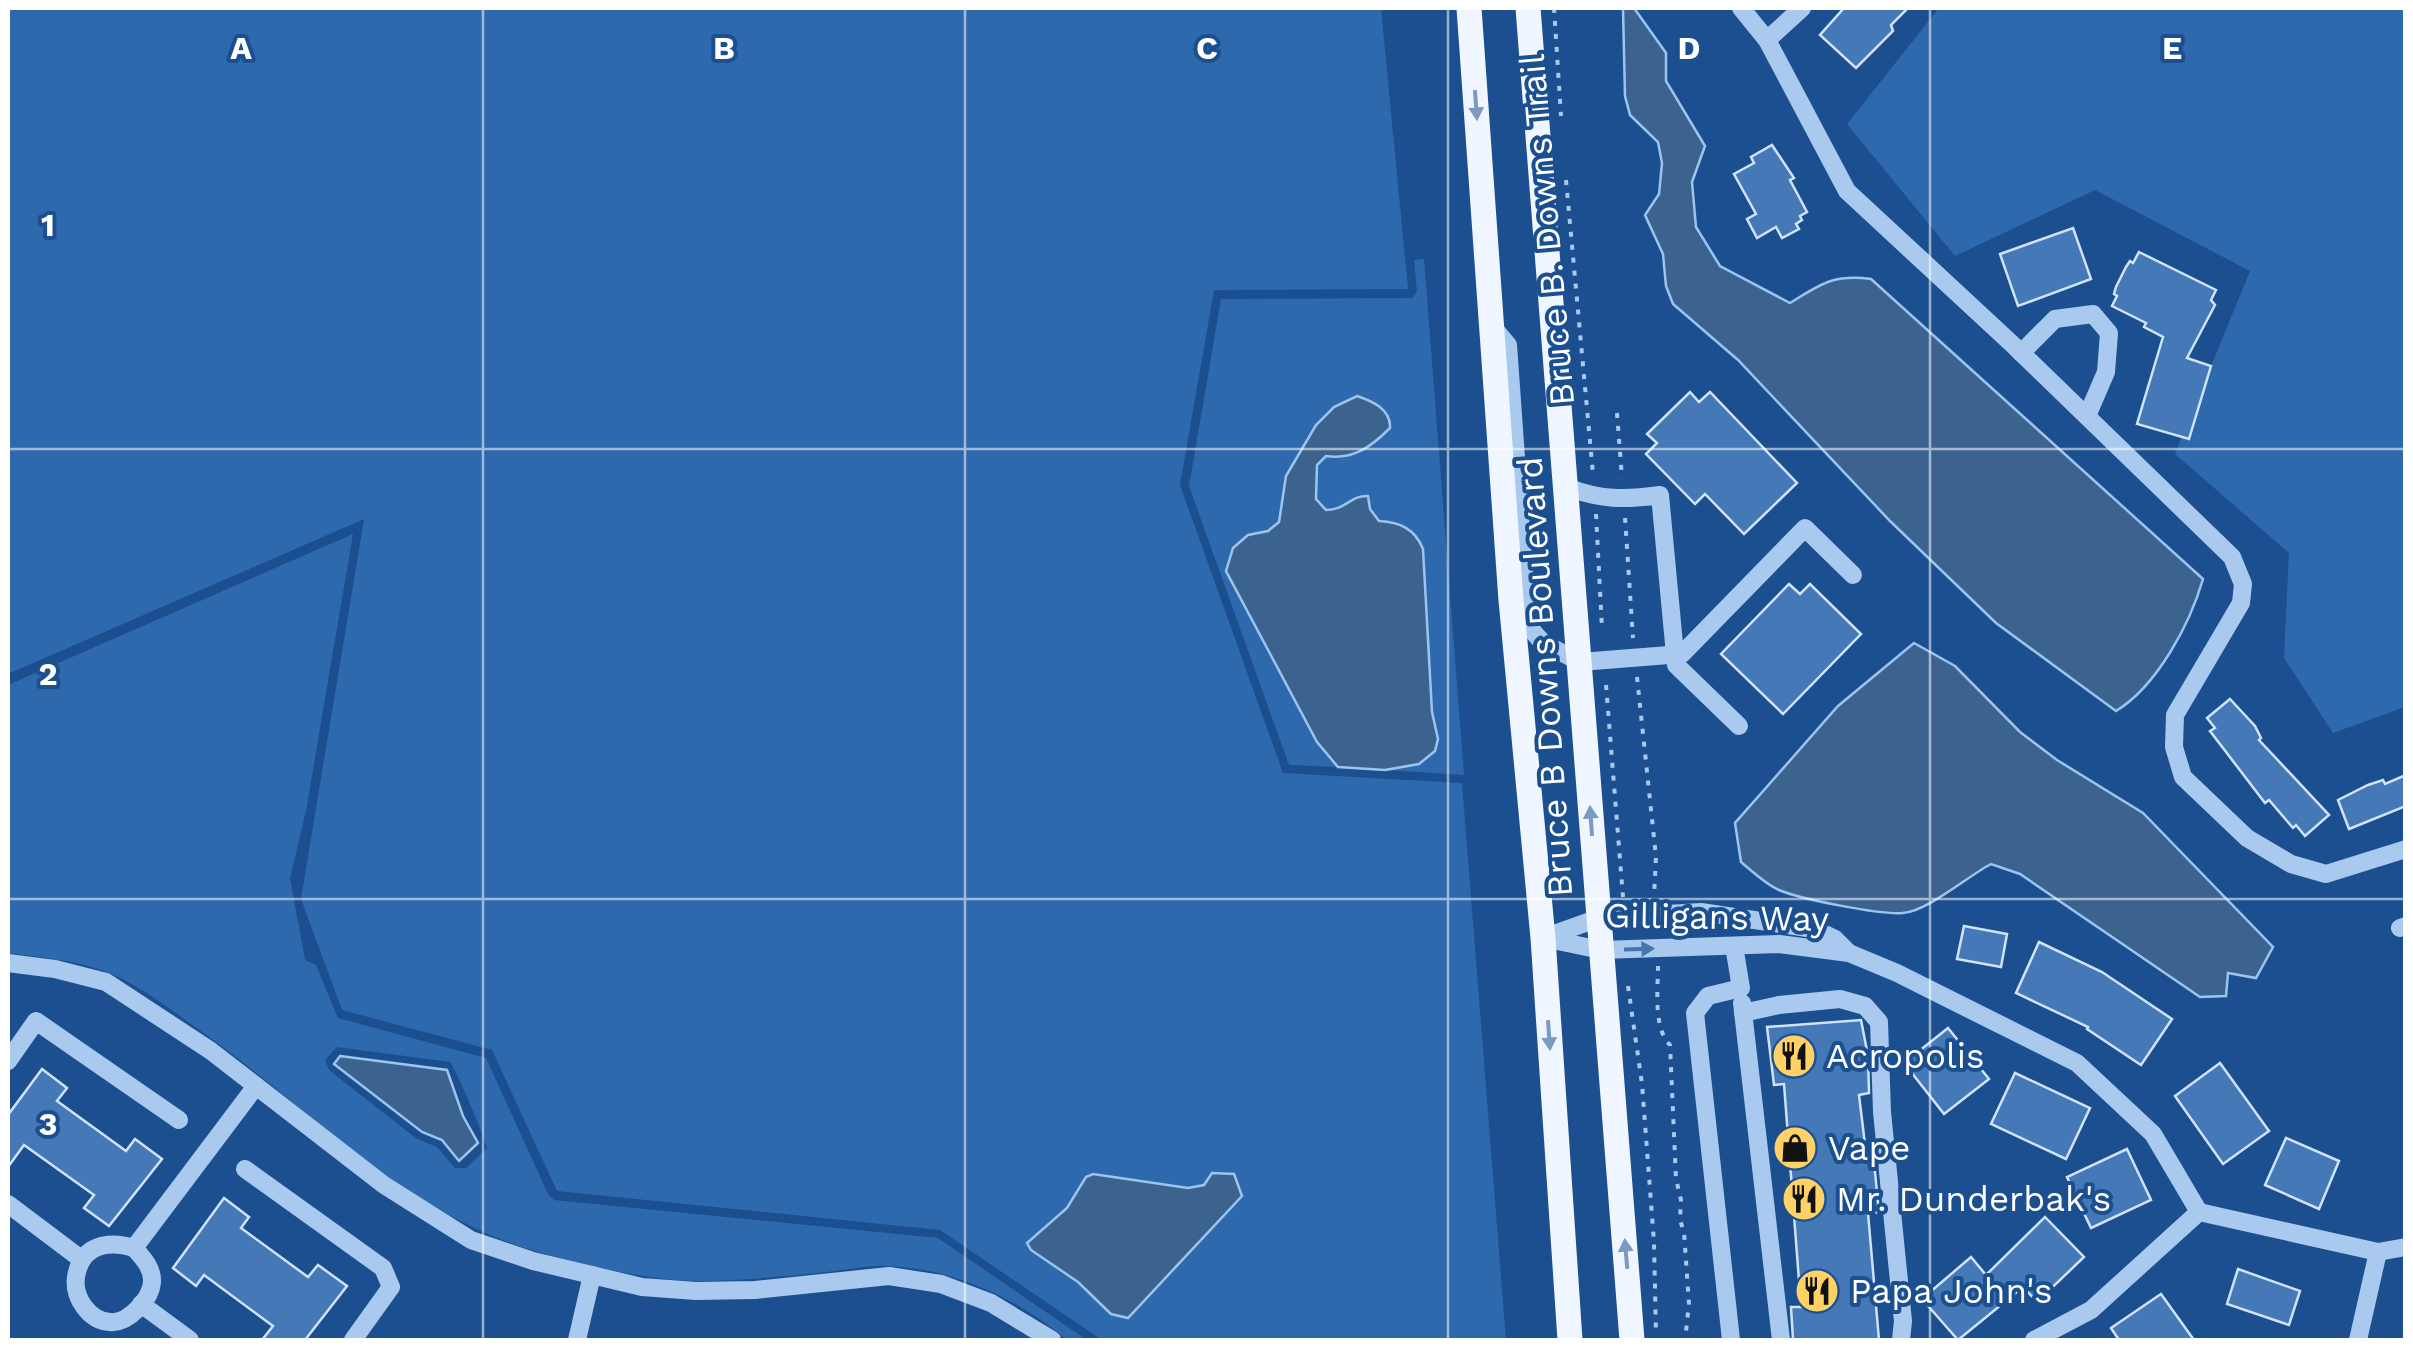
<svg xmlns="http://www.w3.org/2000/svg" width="2413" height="1348" viewBox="0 0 2413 1348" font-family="'Work Sans',sans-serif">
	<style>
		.green { fill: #2e69ad; fill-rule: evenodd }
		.water { fill: #3c6290; stroke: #9cc4f0; stroke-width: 2.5 }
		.building { fill: #4478b7; stroke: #cfe3fa; stroke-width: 2.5 }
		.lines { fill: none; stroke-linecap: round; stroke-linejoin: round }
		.path { stroke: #a9c9ee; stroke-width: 4; stroke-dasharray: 5 8; stroke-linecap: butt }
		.minor { stroke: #a9c9ee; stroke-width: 18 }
		.major { stroke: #f0f6ff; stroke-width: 25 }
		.oneway { fill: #7b9ac1 }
		.oneway2 { fill: #4674ac }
		.grid { fill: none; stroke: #fff; stroke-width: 2.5; stroke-opacity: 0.55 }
		.labels { text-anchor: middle; stroke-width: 8; stroke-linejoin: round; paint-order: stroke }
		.street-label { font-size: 35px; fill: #fff; stroke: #1b4f8f }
		.poi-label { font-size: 35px; fill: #fff; stroke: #1b4f8f; text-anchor: start }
		.grid-label { font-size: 32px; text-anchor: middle; font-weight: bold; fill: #fff; stroke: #1b4f8f; stroke-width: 8; stroke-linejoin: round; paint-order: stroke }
	</style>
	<rect width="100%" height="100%" fill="#1b4f8f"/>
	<g class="green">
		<path d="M8,8H1381L1408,289L1214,290L1180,485L1283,773L1462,783L1506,1340H1102L940,1230L557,1191L492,1050L342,1010L301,899L364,519L8,674Z"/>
		<path d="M1939,8H2405V707L2333,733L2284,658L2289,553L2175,454L2250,271L2095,190L1955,256L1847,124Z"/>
		<path d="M1424,259L1464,775L1385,770L1419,764L1435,751L1437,728L1432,712L1423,549L1392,522L1379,521L1359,496L1339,510H1326L1316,499L1317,465L1326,455L1316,425L1286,476L1279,522L1268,531L1248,535L1226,571L1317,742L1338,767L1289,765L1189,486L1221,299L1412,298L1417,292L1414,260Z"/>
		<path d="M353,534L306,811L290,878L305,960L316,965L338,1018L486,1058L548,1194L554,1200L938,1238L1087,1340H1067C1019,1299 952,1268 888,1266C868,1265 847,1270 827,1272C784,1276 742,1281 699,1281C644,1280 587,1266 535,1251C406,1214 308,1107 201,1031C172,1011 138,983 104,971C73,960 40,957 8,953V685ZM337,1047L450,1062C456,1069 486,1140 487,1148L466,1168H455L437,1147L417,1139L329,1070L325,1060Z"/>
	</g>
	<g class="water">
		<path d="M1623,8H1634L1666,53V81L1705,146L1692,182L1696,227L1720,266L1790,303C1821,284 1833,274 1871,279L2203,579C2190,624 2157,686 2116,711L1996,623L1890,521L1738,360L1673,304L1666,286L1663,254L1645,215L1659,194L1662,163L1658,142L1630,115L1625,96Z"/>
		<path d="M1357,396C1372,401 1391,409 1390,428C1371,447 1353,460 1326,456L1317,465L1316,499L1326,510C1346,510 1351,495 1368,496L1370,509L1379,521C1400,522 1415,529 1423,549L1432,712L1438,739L1435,751L1419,764L1385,770L1338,767L1317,742L1226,571L1233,548L1248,535L1268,531L1279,522L1286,476L1316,425L1334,407Z"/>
		<path d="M1914,643L1955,666L2020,732L2057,760L2143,813L2273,947L2256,978L2228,973L2226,996L2200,997L2020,874L1991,864C1968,876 1928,911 1903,913C1880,915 1800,899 1779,890C1765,884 1752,871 1741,862L1735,823L1838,706Z"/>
		<path d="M340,1056L447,1070L463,1116L478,1143L459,1161L442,1140L422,1132L334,1064Z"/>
		<path d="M1212,1173L1234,1174L1242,1196L1128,1318L1111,1314L1078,1282L1031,1250L1027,1243L1067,1208L1086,1177L1093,1174L1188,1188L1204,1185Z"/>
	</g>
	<g class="building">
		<path d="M1844,8H1908L1891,25L1893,31L1856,68L1820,35Z"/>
		<path d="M1772,145L1794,178L1790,180L1807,212L1800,216L1802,220L1796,224L1799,229L1782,238L1776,227L1757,238L1747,219L1756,214L1734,174L1754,163L1751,157Z"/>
		<path d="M2073,228L2091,279L2018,306L2000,254Z"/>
		<path d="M2139,252L2216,290L2211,300L2215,305L2187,358L2211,366L2189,439L2137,424L2163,337L2144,327L2146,323L2112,306L2117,296L2114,294L2116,287L2126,267L2130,261L2133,263Z"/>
		<path d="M1690,392L1699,402L1710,392L1797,483L1744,534L1705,494L1695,504L1646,454L1657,443L1647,434Z"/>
		<path d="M1789,584L1800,594L1810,584L1861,634L1783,714L1721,654Z"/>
		<path d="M2230,699L2255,726L2261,738L2259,740L2329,815L2305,836L2296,825L2293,828L2269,800L2265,803L2210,731L2215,728L2207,718Z"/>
		<path d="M2406,775V806L2349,829L2338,800L2368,785L2383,780L2385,784Z"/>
		<path d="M1964,926L2007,934L2001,967L1957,959Z"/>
		<path d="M2039,942L2102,972L2172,1019L2141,1065L2087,1029L2088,1027L2016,993Z"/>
		<path d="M1861,1020L1868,1056L1869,1093L1859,1095L1867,1161L1874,1162L1879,1212L1868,1213L1879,1340H1793L1791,1307H1801L1784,1084L1774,1085L1767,1027Z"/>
		<path d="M1948,1028L1989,1079L1944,1114L1904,1063Z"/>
		<path d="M2220,1063L2269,1131L2223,1164L2175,1096Z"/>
		<path d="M42,1069L67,1088L57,1101L126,1151L135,1139L162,1159L109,1226L84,1208L94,1195L24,1145L8,1167V1115Z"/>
		<path d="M2015,1073L2090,1108L2066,1159L1991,1124Z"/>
		<path d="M2286,1138L2339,1161L2319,1209L2265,1185Z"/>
		<path d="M2127,1149L2151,1200L2091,1228L2067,1177Z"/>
		<path d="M224,1198L249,1217L241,1228L308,1277L318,1265L347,1286L305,1340H262L273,1326L204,1275L196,1286L173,1268Z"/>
		<path d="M2045,1217L2084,1257L2037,1302L2023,1287L1958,1340L1922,1299L1971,1257L1986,1275Z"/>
		<path d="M2238,1269L2300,1291L2289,1325L2227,1304Z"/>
		<path d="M2161,1294L2194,1340H2119L2111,1328Z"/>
	</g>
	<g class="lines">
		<g class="path">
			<path d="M1554,8L1561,116"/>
			<path d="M1566,180L1593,474"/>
			<path d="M1617,413L1622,478"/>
			<path d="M1596,514L1602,629"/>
			<path d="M1625,518L1633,638"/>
			<path d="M1637,677L1656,857L1654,896"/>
			<path d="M1606,685L1623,897"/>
			<path d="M1658,966C1658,989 1653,1028 1670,1045L1676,1179L1681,1200L1680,1220L1684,1232L1689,1304L1685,1340"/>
			<path d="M1628,986L1642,1084L1654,1242L1656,1335"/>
		</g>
		<g class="minor">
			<path d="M1741,8L1767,40L1847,191L2011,343L2232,557L2243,584L2241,603L2175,715L2174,747L2183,777L2247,838L2291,864L2326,874L2406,849"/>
			<path d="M1767,40L1802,8"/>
			<path d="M1492,326L1508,345L1528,626L1543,643L1580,662L1682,654L1805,528L1853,575"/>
			<path d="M2021,353L2055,319L2093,314L2109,333L2106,372L2087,416"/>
			<path d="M1567,487C1600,500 1625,500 1660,495L1676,665L1739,726"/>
			<path d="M2400,928L2406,926"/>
			<path d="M1543,938L1601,950L1779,944L1849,953L1897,973L2077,1063L2153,1134L2199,1212"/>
			<path d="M1543,938L1599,918L1701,912L1814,929L1835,939L1849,953"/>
			<path d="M8,963L55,969L106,982L211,1051L384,1185L471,1240L533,1261L642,1287L696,1291L755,1290L889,1276L941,1284L991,1303L1052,1340"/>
			<path d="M1742,1003L1781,1340"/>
			<path d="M1743,1013L1779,1005L1840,999L1865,1006L1879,1022L1882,1112L1903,1321L1901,1340"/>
			<path d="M8,1061L36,1021L179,1120"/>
			<path d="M245,1169L383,1268L391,1287L353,1340"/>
			<path d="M8,1204L81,1259"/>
			<path d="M2199,1212L2378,1252L2406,1247"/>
			<path d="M134,1248C142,1257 153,1268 152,1282C151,1299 128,1324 110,1322C89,1321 73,1297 76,1277C81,1245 107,1240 134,1248L256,1086"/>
			<path d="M141,1304L190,1340"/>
			<path d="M577,1340L592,1275"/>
			<path d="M1731,1340L1695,1013L1708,996L1741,988L1734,946"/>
			<path d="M2034,1340L2091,1310L2199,1212"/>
			<path d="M2358,1340L2378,1252"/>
		</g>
		<g class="major">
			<path d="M1469,8L1511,600L1543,938L1570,1340"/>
			<path d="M1528,8L1632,1340"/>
		</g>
	</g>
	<defs><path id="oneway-solid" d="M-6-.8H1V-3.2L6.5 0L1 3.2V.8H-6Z" transform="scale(2.5)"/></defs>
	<g class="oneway">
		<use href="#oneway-solid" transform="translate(1476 105) rotate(86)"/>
		<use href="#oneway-solid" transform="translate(1591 821) rotate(-94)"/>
		<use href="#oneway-solid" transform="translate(1549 1035) rotate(86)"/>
		<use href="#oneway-solid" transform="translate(1626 1254) rotate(-95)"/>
	</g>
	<use class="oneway2" href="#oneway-solid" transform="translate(1639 949) rotate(-2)"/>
	<path class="grid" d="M483,8V1340M965,8V1340M1448,8V1340M1930,8V1340M8,449H2406M8,899H2406"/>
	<defs>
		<symbol id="restaurant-disc" viewBox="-11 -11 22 22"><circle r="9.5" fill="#ffd166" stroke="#1b4f8f"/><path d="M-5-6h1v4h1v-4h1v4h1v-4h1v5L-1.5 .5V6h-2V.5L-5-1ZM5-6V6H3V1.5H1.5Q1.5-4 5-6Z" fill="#111"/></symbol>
		<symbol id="shop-disc" viewBox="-11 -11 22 22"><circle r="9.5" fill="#ffd166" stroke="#1b4f8f"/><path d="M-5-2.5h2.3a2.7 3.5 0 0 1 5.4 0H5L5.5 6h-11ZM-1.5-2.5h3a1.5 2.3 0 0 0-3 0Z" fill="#111"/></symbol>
	</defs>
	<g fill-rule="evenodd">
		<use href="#restaurant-disc" x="1769" y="1031" width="50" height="50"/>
		<use href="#shop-disc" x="1770" y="1123" width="50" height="50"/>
		<use href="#restaurant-disc" x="1779" y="1174" width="50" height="50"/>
		<use href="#restaurant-disc" x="1792" y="1266" width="50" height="50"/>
	</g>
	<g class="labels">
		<g class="street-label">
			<text transform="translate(1547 230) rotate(-95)" y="12">Bruce B. Downs Trail</text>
			<text transform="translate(1545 677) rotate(-94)" y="12">Bruce B Downs Boulevard</text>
			<text transform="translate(1717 917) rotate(1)" y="12">Gilligans Way</text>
		</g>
		<g class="poi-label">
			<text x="1826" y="1068">Acropolis</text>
			<text x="1828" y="1160">Vape</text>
			<text x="1836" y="1211">Mr. Dunderbak's</text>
			<text x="1850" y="1303">Papa John's</text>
		</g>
	</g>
	<g class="grid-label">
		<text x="241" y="59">A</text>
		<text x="724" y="59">B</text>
		<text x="1207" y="59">C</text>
		<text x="1689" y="59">D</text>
		<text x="2172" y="59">E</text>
		<text x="48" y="236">1</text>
		<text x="48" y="685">2</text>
		<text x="48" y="1135">3</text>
	</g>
	<rect width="2413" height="1348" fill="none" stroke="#ffffff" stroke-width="20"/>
</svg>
